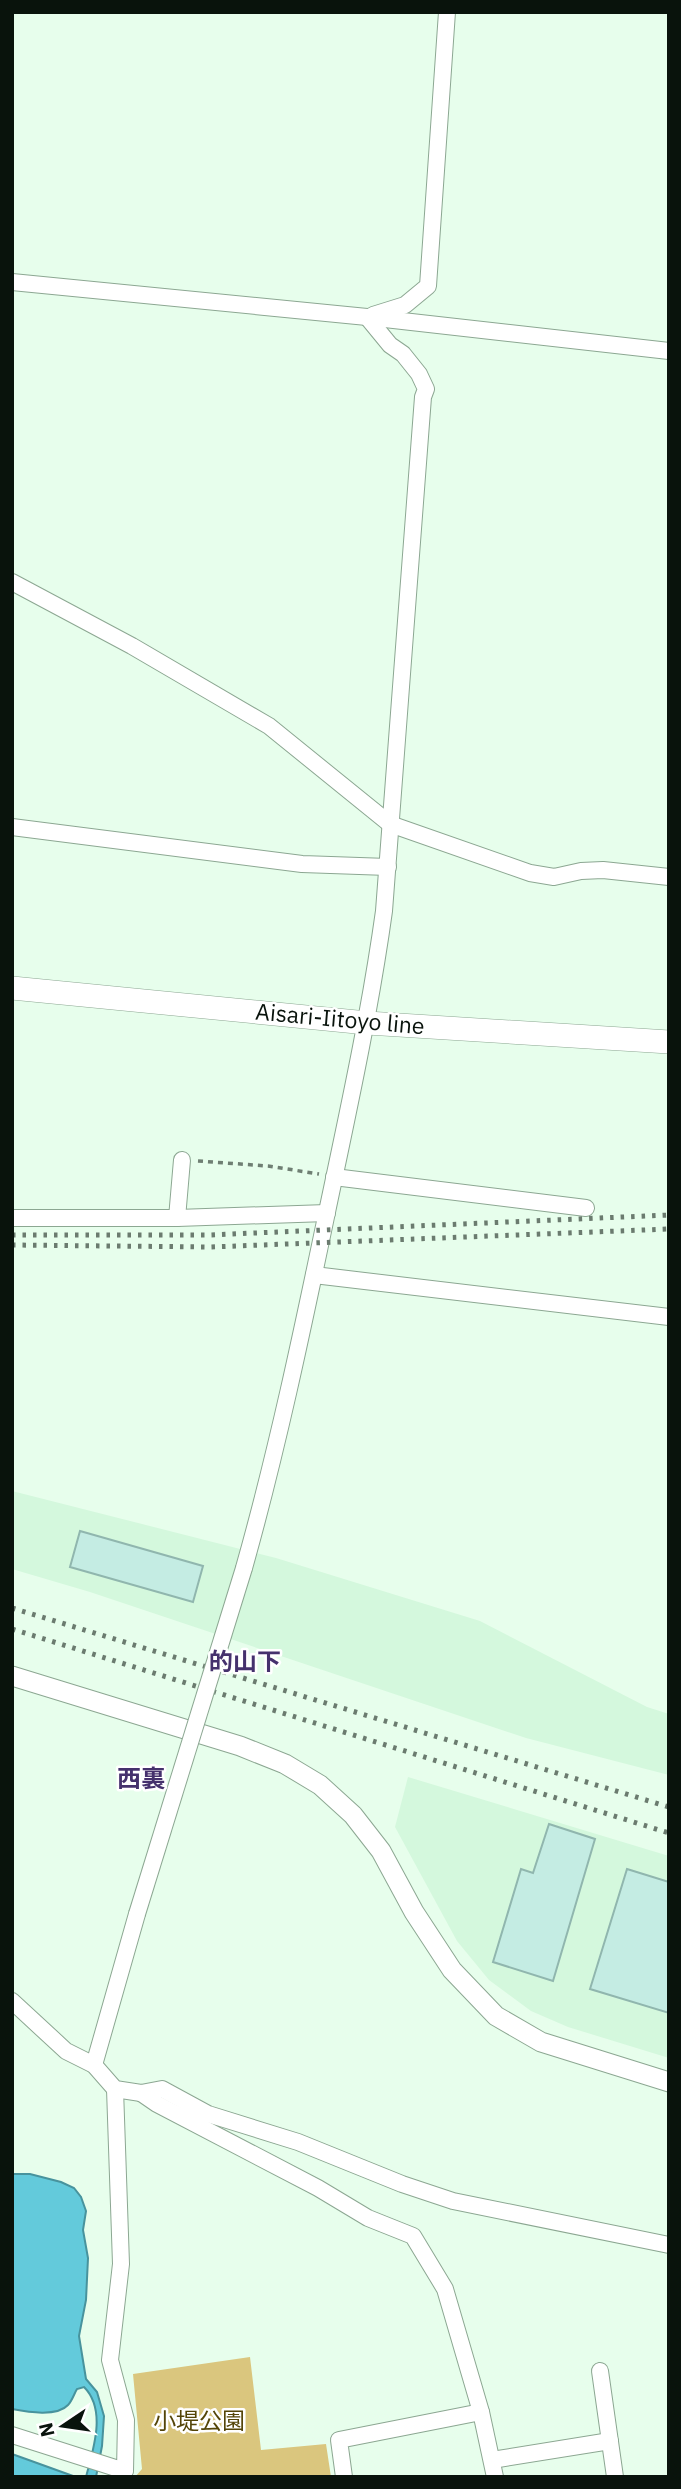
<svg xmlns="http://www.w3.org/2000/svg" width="681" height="2489" viewBox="0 0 681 2489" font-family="'IBM Plex Sans','Noto Sans JP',sans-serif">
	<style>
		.built { fill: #d4f8dd }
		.green { fill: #dac67e }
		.water { fill: #63cadb; stroke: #48939d; stroke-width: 2 }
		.building { fill: #c4ece3; stroke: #90b6ae; stroke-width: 2 }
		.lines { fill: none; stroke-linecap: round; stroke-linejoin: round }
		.minor-casing { stroke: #8ca792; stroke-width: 18 }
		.tertiary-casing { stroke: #8ca792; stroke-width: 21 }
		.secondary-casing { stroke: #8ca792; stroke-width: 24 }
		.path { stroke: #6f7f73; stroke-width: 3.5; stroke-dasharray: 5 5; stroke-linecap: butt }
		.minor { stroke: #fff; stroke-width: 16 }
		.tertiary { stroke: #fff; stroke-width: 19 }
		.secondary { stroke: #fff; stroke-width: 23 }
		.rail { stroke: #6b7b6f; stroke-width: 5; stroke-dasharray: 3.5 7; stroke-linecap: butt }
		.minor-bridge-casing { stroke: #8ca792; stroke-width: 18; stroke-linecap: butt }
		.minor-bridge { stroke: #fff; stroke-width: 16 }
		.labels { text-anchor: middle; stroke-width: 5; stroke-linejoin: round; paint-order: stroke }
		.street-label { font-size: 23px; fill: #09130c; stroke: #fff }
		.park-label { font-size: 23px; fill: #544508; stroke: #fff }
		.neighbourhood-label { font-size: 24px; font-weight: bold; fill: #45316d; stroke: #fff }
	</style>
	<rect width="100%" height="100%" fill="#e7feec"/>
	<g class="built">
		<path d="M12,1491L276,1558L480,1621L647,1707L669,1714V1775L526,1738L90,1592L12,1569Z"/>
		<path d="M408,1777L669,1856V2058L568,2027L531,2011L489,1980L457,1941L395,1827Z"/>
	</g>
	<path class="green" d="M250,2357L261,2450L326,2444L331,2477H135L142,2469L133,2374Z"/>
	<g class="water">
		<path d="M12,2174H30L61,2182L74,2188L81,2197L86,2211L83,2230L88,2258L86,2300L79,2336L86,2379L97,2392L104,2416L102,2446L96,2477H86C93,2450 107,2410 84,2387L77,2389C74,2394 72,2401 68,2405C57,2417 28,2412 12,2409Z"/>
		<path d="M12,2454L73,2476L75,2477H12Z"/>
	</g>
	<g class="building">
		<path d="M80,1531L203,1566L193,1602L70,1567Z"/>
		<path d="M549,1824L595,1839L553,1981L493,1962L521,1869L533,1873Z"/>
		<path d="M627,1869L669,1882V2013L590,1989Z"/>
	</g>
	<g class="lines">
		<defs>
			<g id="minor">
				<path d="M12,282L367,317L669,351"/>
				<path d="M373,315L405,305L428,286L447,12"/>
				<path d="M12,582L132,646L269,726L390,824L530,873L554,877L581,871L603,870L669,877"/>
				<path d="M12,827L302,864L388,867"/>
				<path d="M334,1177L586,1208"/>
				<path d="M12,1218H177L327,1213"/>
				<path d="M177,1218L182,1160"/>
				<path d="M314,1275L669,1317"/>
				<path d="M244,1568C277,1451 302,1332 327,1212C348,1112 370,1012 384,911L423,397L426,389L419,374L403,354L390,345L367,317"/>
				<path d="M12,2001L66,2051L94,2065L115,2089L141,2093L162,2089L208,2114L298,2142L402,2184L453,2201L669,2245"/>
				<path d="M94,2065L137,1914"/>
				<path d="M141,2093L157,2104L318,2188L368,2218L413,2236L445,2289L481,2412L495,2477"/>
				<path d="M600,2371L615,2477"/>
				<path d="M12,2435L125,2471L126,2420L110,2360L121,2264L115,2089"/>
				<path d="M492,2460L610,2441"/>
				<path d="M344,2477L339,2440L481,2412"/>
			</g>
			<path id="tertiary" d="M12,1676L240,1746L285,1764L320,1785L353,1815L381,1851L414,1912L452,1970L496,2016L541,2042L669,2082"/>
			<path id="secondary" d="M12,988L367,1023L669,1042"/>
		</defs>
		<use href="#minor" class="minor-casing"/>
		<use href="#tertiary" class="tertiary-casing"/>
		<use href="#secondary" class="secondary-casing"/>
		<path class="path" d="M198,1161L268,1166L319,1174"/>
		<use href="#minor" class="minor"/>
		<use href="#tertiary" class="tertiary"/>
		<use href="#secondary" class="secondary"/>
		<g class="rail">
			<path d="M12,1235H209L669,1215"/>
			<path d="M12,1245L211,1247L669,1229"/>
			<path d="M12,1608L669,1807"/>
			<path d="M12,1629L669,1833"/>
		</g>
		<defs>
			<path id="minor-bridge" d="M137,1914L244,1568"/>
		</defs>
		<use href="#minor-bridge" class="minor-bridge-casing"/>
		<use href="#minor-bridge" class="minor-bridge"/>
	</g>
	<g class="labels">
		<g class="street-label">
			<text transform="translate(340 1019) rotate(5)" y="8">Aisari-Iitoyo line</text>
		</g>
		<g class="park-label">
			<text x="199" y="2429">小堤公園</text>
		</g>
		<g class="neighbourhood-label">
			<text x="245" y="1670">的山下</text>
			<text x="141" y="1787">西裏</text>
		</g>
	</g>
	<rect width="681" height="2489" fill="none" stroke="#09130c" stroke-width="28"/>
	<g transform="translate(63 2426) rotate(257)" stroke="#ffffff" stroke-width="5" paint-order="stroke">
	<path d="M0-5L12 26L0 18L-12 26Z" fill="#09130c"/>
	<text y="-10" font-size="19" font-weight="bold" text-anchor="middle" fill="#09130c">N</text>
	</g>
</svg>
